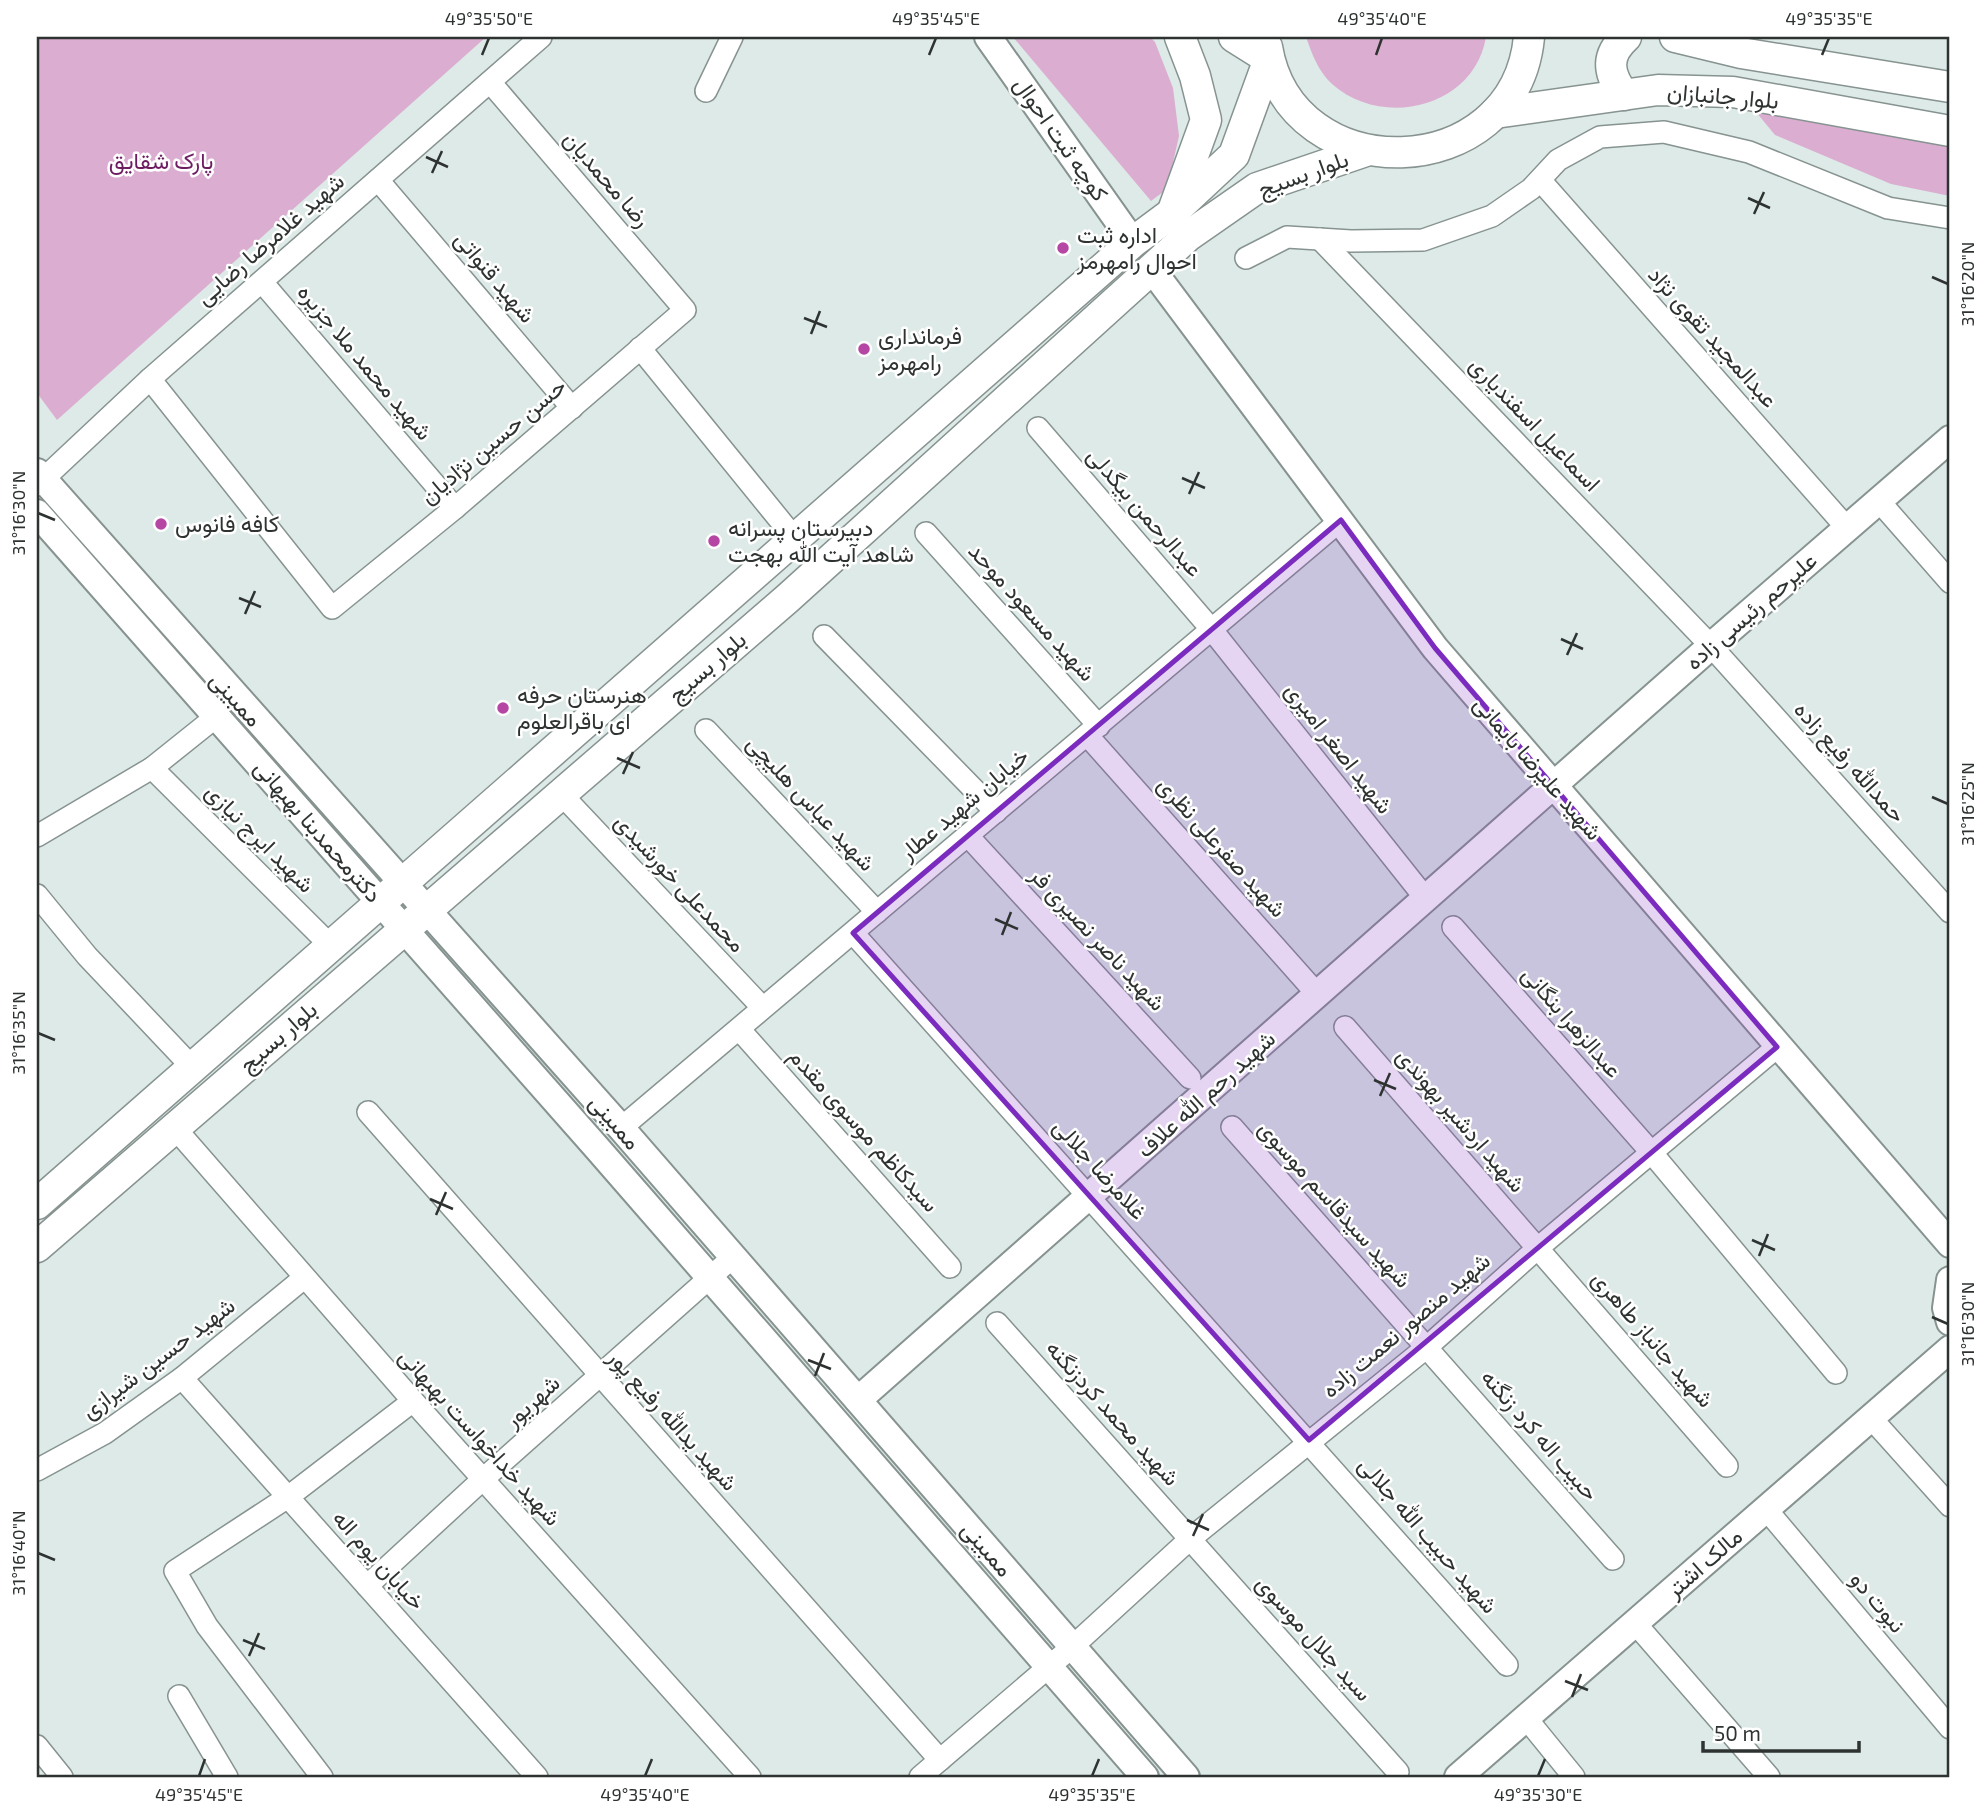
<svg xmlns="http://www.w3.org/2000/svg" width="1987" height="1814" viewBox="0 0 1987 1814" font-family="'Exo 2',Vazirmatn,sans-serif">
	<style>
		.green { fill: #dbaed1 }
		.lines { fill: none; stroke-linecap: round; stroke-linejoin: round }
		.minor-casing { stroke: #869390; stroke-width: 24 }
		.tertiary-casing { stroke: #869390; stroke-width: 30 }
		.secondary-casing { stroke: #869390; stroke-width: 33 }
		.minor { stroke: #fff; stroke-width: 21 }
		.tertiary { stroke: #fff; stroke-width: 26 }
		.secondary { stroke: #fff; stroke-width: 30 }
		.marked { fill: #7b2cbf; fill-opacity: 0.2; stroke: #7b2cbf; stroke-width: 5; stroke-linejoin: round }
		.ticks { fill: none; stroke: #2e3332; stroke-width: 2.5 }
		.poi-dot { fill: #b546a4; stroke: #fff; stroke-width: 2.5 }
		.labels { text-anchor: middle; stroke-width: 5; stroke-linejoin: round; paint-order: stroke }
		.street-label { font-size: 23px; fill: #2e3332; stroke: #fff }
		.park-label { font-size: 23px; fill: #6d1c62; stroke: #fff }
		.poi-label { font-size: 23px; fill: #2e3332; stroke: #fff; text-anchor: start }
		.neatline { fill: none; stroke: #2e3332; stroke-width: 2.5 }
		.ticks-label { font-size: 18px; text-anchor: middle; fill: #2e3332 }
	</style>
	<rect width="100%" height="100%" fill="#ddeae7"/>
	<g class="green">
		<path d="M37,37H486L57,420L37,393Z"/>
		<path d="M1013,37H1150L1155,42L1173,88L1179,136L1167,189L1151,201Z"/>
		<path d="M1306,37H1486C1474,108 1382,129 1332,84C1318,71 1312,54 1306,37Z"/>
		<path d="M1756,112L1950,147V196L1891,184L1775,135Z"/>
	</g>
	<g class="lines">
		<defs>
			<g id="minor">
				<path d="M706,91L732,37"/>
				<path d="M378,180L572,408"/>
				<path d="M1540,180L1847,528"/>
				<path d="M1320,239L1711,646L1950,912"/>
				<path d="M1246,258L1287,237L1351,241L1423,240L1492,216L1531,189L1558,160L1600,137L1664,132L1749,152L1888,208L1950,218"/>
				<path d="M262,282L455,508"/>
				<path d="M640,348L796,540"/>
				<path d="M150,379L332,608L455,508L685,310L490,82"/>
				<path d="M1038,428L1212,630L1426,899"/>
				<path d="M37,485L150,379L541,37"/>
				<path d="M1879,501L1950,582"/>
				<path d="M926,533L1099,726"/>
				<path d="M824,636L996,812"/>
				<path d="M706,730L877,912"/>
				<path d="M1087,735L1318,995"/>
				<path d="M152,768L331,946"/>
				<path d="M561,794L762,1007"/>
				<path d="M37,836L152,768L217,716"/>
				<path d="M968,836L1190,1078"/>
				<path d="M37,895L87,956L192,1067"/>
				<path d="M1453,927L1651,1152L1836,1373"/>
				<path d="M853,933L1507,1665"/>
				<path d="M1345,1027L1727,1466"/>
				<path d="M739,1029L950,1267"/>
				<path d="M368,1112L940,1760"/>
				<path d="M174,1127L413,1401L750,1777"/>
				<path d="M1232,1127L1613,1559"/>
				<path d="M621,1128L1341,520"/>
				<path d="M997,1323L1398,1772"/>
				<path d="M182,1378L537,1777"/>
				<path d="M1871,1418L1950,1506"/>
				<path d="M37,1470L105,1433L182,1378L304,1278"/>
				<path d="M1766,1509L1950,1728"/>
				<path d="M367,1586L482,1480L733,1257"/>
				<path d="M1635,1623L1769,1777"/>
				<path d="M179,1696L227,1777"/>
				<path d="M1526,1718L1574,1777"/>
				<path d="M37,1746L62,1777"/>
				<path d="M322,1777L207,1626L175,1571L288,1497L413,1401"/>
				<path d="M920,1777L1072,1647L1190,1539L1427,1347L1539,1247L1777,1047"/>
			</g>
			<g id="tertiary">
				<path d="M988,37L1133,242"/>
				<path d="M1153,271L1435,648L1950,1244"/>
				<path d="M37,472L621,1128L1186,1777"/>
				<path d="M37,513L597,1148L1145,1777"/>
				<path d="M1950,1280L1946,1308L1950,1322"/>
				<path d="M858,1400L1711,646L1950,439"/>
				<path d="M1458,1777L1950,1349"/>
			</g>
			<g id="secondary">
				<path d="M1675,37L1741,53L1950,87"/>
				<path d="M1267,47C1291,192 1515,186 1529,37"/>
				<path d="M1624,95C1608,74 1605,56 1626,37"/>
				<path d="M1495,113L1658,90L1733,92L1950,131"/>
				<path d="M1174,208L1206,120L1195,76L1180,37"/>
				<path d="M37,1204L1133,242L1172,213L1234,155L1269,59L1234,37"/>
				<path d="M37,1247L788,598L1188,236L1257,188L1366,151"/>
			</g>
		</defs>
		<use href="#minor" class="minor-casing"/>
		<use href="#tertiary" class="tertiary-casing"/>
		<use href="#secondary" class="secondary-casing"/>
		<use href="#minor" class="minor"/>
		<use href="#tertiary" class="tertiary"/>
		<use href="#secondary" class="secondary"/>
	</g>
	<path class="marked" d="M1341,520L1435,648L1777,1047L1309,1440L853,933Z"/>
	<path class="ticks" d="M482,55L489,38M929,55L936,38M1376,55L1382,38M1822,55L1829,38M426,157L448,167M432,173L442,151M1748,198L1770,208M1754,214L1764,192M1932,277L1948,284M804,318L827,327M811,334L820,311M1182,478L1205,488M1189,494L1199,472M38,513L55,520M239,598L261,607M245,614L255,591M1561,639L1583,649M1567,655L1577,633M617,758L640,768M623,774L633,752M1932,797L1948,804M995,919L1018,929M1002,935L1011,912M38,1033L55,1040M1374,1080L1396,1089M1380,1096L1390,1073M430,1199L453,1209M436,1215L446,1192M1752,1240L1775,1250M1759,1256L1768,1234M1932,1317L1948,1324M808,1360L831,1369M815,1376L824,1353M1187,1520L1209,1530M1193,1536L1203,1514M38,1553L55,1560M243,1640L265,1649M249,1656L259,1633M1565,1681L1588,1690M1572,1697L1581,1674M199,1776L205,1759M645,1776L652,1759M1092,1776L1099,1759M1538,1776L1545,1759"/>
	<g class="poi-dot">
		<circle cx="1063" cy="248" r="7"/>
		<circle cx="864" cy="349" r="7"/>
		<circle cx="161" cy="524" r="7"/>
		<circle cx="714" cy="541" r="7"/>
		<circle cx="503" cy="708" r="7"/>
	</g>
	<g class="labels">
		<g class="street-label">
			<text transform="translate(1723 96) rotate(5)" y="8">بلوار جانبازان</text>
			<text transform="translate(1061 139) rotate(55)" y="8">کوچه ثبت احوال</text>
			<text transform="translate(1303 174) rotate(-20)" y="8">بلوار بسیج</text>
			<text transform="translate(607 179) rotate(49)" y="8">رضا محمدیان</text>
			<text transform="translate(270 239) rotate(-41)" y="8">شهید غلامرضا رضایی</text>
			<text transform="translate(495 277) rotate(50)" y="8">شهید قنواتی</text>
			<text transform="translate(1713 337) rotate(48)" y="8">عبدالمجید تقوی نژاد</text>
			<text transform="translate(365 362) rotate(50)" y="8">شهید محمد ملا جزیره</text>
			<text transform="translate(1535 424) rotate(46)" y="8">اسماعیل اسفندیاری</text>
			<text transform="translate(493 441) rotate(-40)" y="8">حسن حسین نژادیان</text>
			<text transform="translate(1145 512) rotate(49)" y="8">عبدالرحمن بیگدلی</text>
			<text transform="translate(1751 611) rotate(-41)" y="8">علیرحم رئیسی زاده</text>
			<text transform="translate(1032 612) rotate(48)" y="8">شهید مسعود موحد</text>
			<text transform="translate(707 667) rotate(-41)" y="8">بلوار بسیج</text>
			<text transform="translate(236 699) rotate(48)" y="8">ممبینی</text>
			<text transform="translate(1339 748) rotate(52)" y="8">شهید اصغر امیری</text>
			<text transform="translate(1850 762) rotate(48)" y="8">حمدالله رفیع زاده</text>
			<text transform="translate(1538 768) rotate(49)" y="8">شهید علیرضا بایمانی</text>
			<text transform="translate(811 803) rotate(47)" y="8">شهید عباس هلیچی</text>
			<text transform="translate(964 804) rotate(-40)" y="8">خیابان شهید عطار</text>
			<text transform="translate(318 831) rotate(49)" y="8">دکترمحمدبنا بهبهانی</text>
			<text transform="translate(260 838) rotate(45)" y="8">شهید ایرج نیازی</text>
			<text transform="translate(1222 847) rotate(48)" y="8">شهید صفرعلی نظری</text>
			<text transform="translate(680 883) rotate(47)" y="8">محمدعلی خورشیدی</text>
			<text transform="translate(1098 939) rotate(47)" y="8">شهید ناصر نصیری فر</text>
			<text transform="translate(1572 1022) rotate(49)" y="8">عبدالزهرا بنگانی</text>
			<text transform="translate(278 1037) rotate(-41)" y="8">بلوار بسیج</text>
			<text transform="translate(1206 1094) rotate(-42)" y="8">شهید رحم الله علاف</text>
			<text transform="translate(1461 1120) rotate(49)" y="8">شهید اردشیر بهوندی</text>
			<text transform="translate(615 1122) rotate(49)" y="8">ممبینی</text>
			<text transform="translate(864 1130) rotate(48)" y="8">سیدکاظم موسوی مقدم</text>
			<text transform="translate(1100 1169) rotate(48)" y="8">غلامرضا جلالی</text>
			<text transform="translate(1335 1204) rotate(48)" y="8">شهید سیدقاسم موسوی</text>
			<text transform="translate(1406 1325) rotate(-40)" y="8">شهید منصور نعمت زاده</text>
			<text transform="translate(1653 1339) rotate(49)" y="8">شهید جانباز طاهری</text>
			<text transform="translate(158 1358) rotate(-37)" y="8">شهید حسین شیرازی</text>
			<text transform="translate(532 1401) rotate(-42)" y="8">شهریور</text>
			<text transform="translate(1113 1413) rotate(48)" y="8">شهید محمد کردزنگنه</text>
			<text transform="translate(673 1420) rotate(48)" y="8">شهید یدالله رفیع پور</text>
			<text transform="translate(1540 1435) rotate(49)" y="8">حبیب اله کرد زنگنه</text>
			<text transform="translate(480 1437) rotate(48)" y="8">شهید خداخواست بهبهانی</text>
			<text transform="translate(1428 1535) rotate(49)" y="8">شهید حبیب الله جلالی</text>
			<text transform="translate(987 1549) rotate(49)" y="8">ممبینی</text>
			<text transform="translate(379 1560) rotate(48)" y="8">خیابان یوم اله</text>
			<text transform="translate(1704 1563) rotate(-41)" y="8">مالک اشتر</text>
			<text transform="translate(1878 1602) rotate(50)" y="8">نبوت دو</text>
			<text transform="translate(1314 1638) rotate(48)" y="8">سید جلال موسوی</text>
		</g>
		<g class="park-label">
			<text x="161" y="169">پارک شقایق</text>
		</g>
		<g class="poi-label">
			<text x="1077" y="243">اداره ثبت<tspan x="1077" dy="26">احوال رامهرمز</tspan></text>
			<text x="878" y="344">فرمانداری<tspan x="878" dy="26">رامهرمز</tspan></text>
			<text x="175" y="532">کافه فانوس</text>
			<text x="728" y="536">دبیرستان پسرانه<tspan x="728" dy="26">شاهد آیت الله بهجت</tspan></text>
			<text x="517" y="703">هنرستان حرفه<tspan x="517" dy="26">ای باقرالعلوم</tspan></text>
		</g>
	</g>
	<rect width="1987" height="1814" fill="none" stroke="#ffffff" stroke-width="77"/>
	<path d="M1703 1741v10h156v-10" fill="none" stroke="#2e3332" stroke-width="3.5"/>
	<text x="1714" y="1741" font-size="21" fill="#2e3332" stroke="#ffffff" stroke-width="5" paint-order="stroke">50 m</text>
	<rect x="38" y="38" width="1910" height="1738" class="neatline"/>
	<g class="ticks-label">
		<text x="489" y="25">49°35'50"E</text>
		<text x="936" y="25">49°35'45"E</text>
		<text x="1382" y="25">49°35'40"E</text>
		<text x="1829" y="25">49°35'35"E</text>
		<text transform="translate(1968 284) rotate(-90)" y="6">31°16'20"N</text>
		<text transform="translate(19 513) rotate(-90)" y="6">31°16'30"N</text>
		<text transform="translate(1968 804) rotate(-90)" y="6">31°16'25"N</text>
		<text transform="translate(19 1033) rotate(-90)" y="6">31°16'35"N</text>
		<text transform="translate(1968 1324) rotate(-90)" y="6">31°16'30"N</text>
		<text transform="translate(19 1553) rotate(-90)" y="6">31°16'40"N</text>
		<text x="199" y="1801">49°35'45"E</text>
		<text x="645" y="1801">49°35'40"E</text>
		<text x="1092" y="1801">49°35'35"E</text>
		<text x="1538" y="1801">49°35'30"E</text>
	</g>
</svg>
